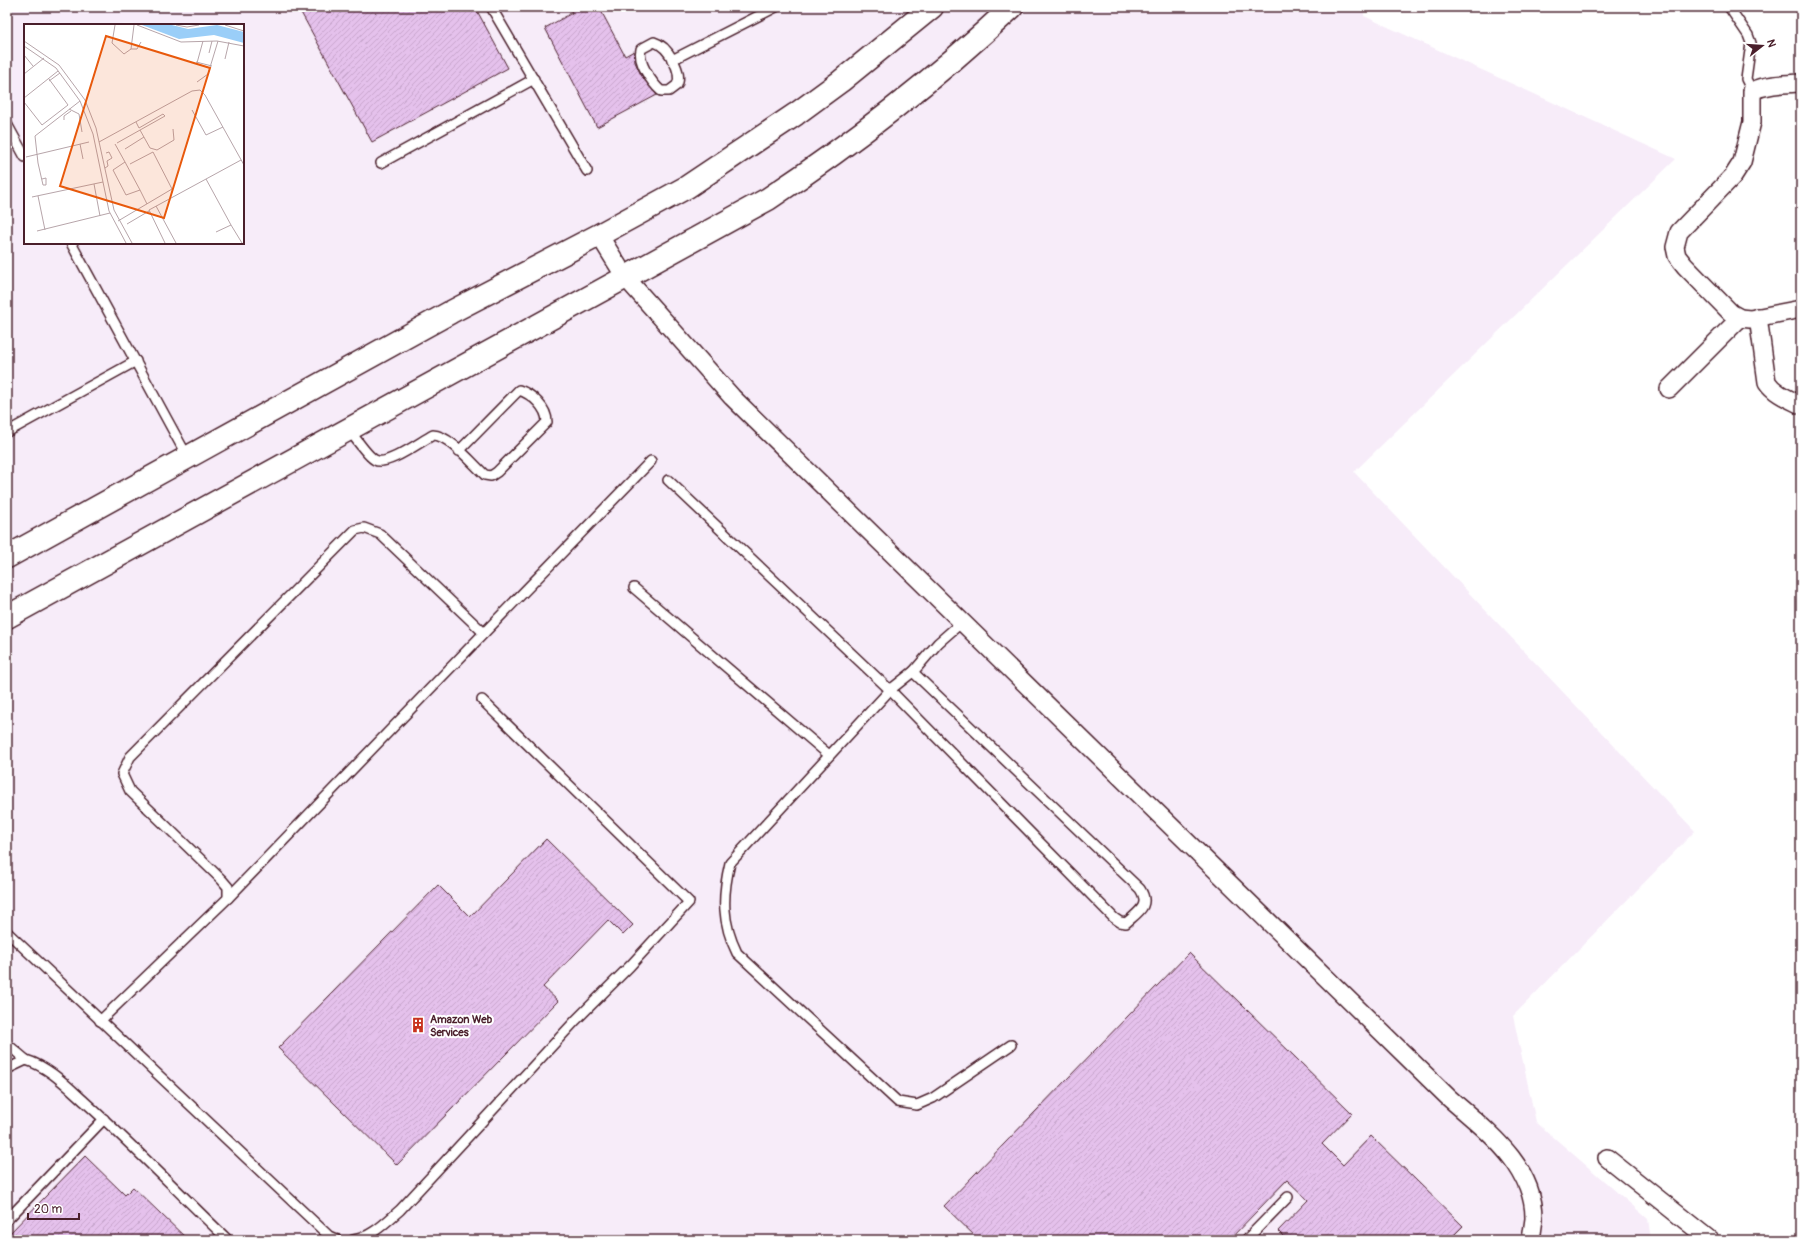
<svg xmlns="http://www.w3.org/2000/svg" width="1808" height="1247" viewBox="0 0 1808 1247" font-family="Pangolin,sans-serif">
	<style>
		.built { fill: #f7ecf9; fill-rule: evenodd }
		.building { fill: url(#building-hatch); stroke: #4a1f2b }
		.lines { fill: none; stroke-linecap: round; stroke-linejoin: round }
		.service-casing { stroke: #4a1f2b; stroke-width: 12 }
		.minor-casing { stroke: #4a1f2b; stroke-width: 20 }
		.tertiary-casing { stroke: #4a1f2b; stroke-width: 25 }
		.service { stroke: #fff; stroke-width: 9 }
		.minor { stroke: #fff; stroke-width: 17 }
		.tertiary { stroke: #fff; stroke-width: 22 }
		.labels { text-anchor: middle; stroke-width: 4; stroke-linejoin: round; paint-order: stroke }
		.poi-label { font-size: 11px; font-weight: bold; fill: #4a1f2b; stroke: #fff; text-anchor: start }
		.inset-road { fill: none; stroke: #b7a5aa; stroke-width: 1 }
		.view { fill: #e8590c; fill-opacity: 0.15; stroke: #e8590c; stroke-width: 2 }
		.inset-edge { fill: none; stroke: #4a1f2b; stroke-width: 2 }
	</style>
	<defs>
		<pattern id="building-hatch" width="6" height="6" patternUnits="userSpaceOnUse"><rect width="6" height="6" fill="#e5c1ec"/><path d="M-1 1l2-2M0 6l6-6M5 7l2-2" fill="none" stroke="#c6a5cb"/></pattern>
	</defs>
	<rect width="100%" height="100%" fill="#fff"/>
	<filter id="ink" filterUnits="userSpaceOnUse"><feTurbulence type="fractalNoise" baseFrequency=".025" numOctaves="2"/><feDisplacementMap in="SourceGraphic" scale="8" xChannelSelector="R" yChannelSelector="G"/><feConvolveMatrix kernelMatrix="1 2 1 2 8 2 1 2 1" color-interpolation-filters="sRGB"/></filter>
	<g filter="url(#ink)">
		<path class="built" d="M7,7H1364V16L1676,159L1354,472L1695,831L1513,1016L1536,1122L1648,1219L1651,1240H7ZM25,25H243V243H25Z"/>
		<g class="building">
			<path d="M298,7H475L508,68L372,142Z"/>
			<path d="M569,7H599L625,56L634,51L635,62L641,75L657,95L597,127L545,28L572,13Z"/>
			<path d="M546,839L633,925L623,935L608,920L543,987L558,1001L397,1165L278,1048L438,885L470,917Z"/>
			<path d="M1189,953L1352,1113L1322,1144L1343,1165L1371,1136L1463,1226L1449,1240H1287L1278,1231L1308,1200L1287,1180L1229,1240H979L944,1206Z"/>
			<path d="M85,1156L125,1195L133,1187L188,1240H7V1236Z"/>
		</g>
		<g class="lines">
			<defs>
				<g id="service">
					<path d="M491,7L587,171"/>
					<path d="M1729,7L1748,35L1751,43L1746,79L1752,91"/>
					<path d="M654,42C668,46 683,72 677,85L669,91H661C652,83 637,62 641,49Z"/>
					<path d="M672,60L776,7"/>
					<path d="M7,124L25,157"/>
					<path d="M381,163L534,79"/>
					<path d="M71,243L188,458"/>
					<path d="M349,430C355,437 367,456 375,460C387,467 421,441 433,435C449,435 472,463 485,475L491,476L497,472L547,422C547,408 532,394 519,390L459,451"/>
					<path d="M7,432L136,361"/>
					<path d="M668,480L890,690L1114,918L1120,922L1126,923C1138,912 1151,906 1140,889L915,674L914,671L938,643L962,622"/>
					<path d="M634,588L829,755"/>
					<path d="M914,671L890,690L730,863C722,896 722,923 737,953L898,1102L917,1105L933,1098L1011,1045"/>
					<path d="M228,898L484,633"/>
					<path d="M7,932L329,1236L338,1240"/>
					<path d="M100,1021L228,898V887L222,880L130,791L122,774L130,757L355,530L364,528L380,534L484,633L651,461"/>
					<path d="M7,1044L26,1060"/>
					<path d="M7,1069L26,1060C49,1067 67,1086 85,1102C134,1146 180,1194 228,1240"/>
					<path d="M7,1220L104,1119"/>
					<path d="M353,1240C371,1238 386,1222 400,1210L576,1020L630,966L689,902L482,700"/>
					<path d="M1246,1240L1288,1197"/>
				</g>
				<g id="minor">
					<path d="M1801,83C1784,84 1768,84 1752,91V122L1742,162L1733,176L1679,232L1675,247L1677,256L1685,266L1731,313L1740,318L1750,319L1801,309"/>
					<path d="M599,235L625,277L732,397L1448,1097C1484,1129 1535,1165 1534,1219C1533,1226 1532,1233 1531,1240"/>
					<path d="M1758,317L1767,382C1775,394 1789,399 1801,405"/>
					<path d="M1669,389L1740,318"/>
					<path d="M1607,1158L1710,1240"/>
				</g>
				<g id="tertiary">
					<path d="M7,557L451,312L599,235L687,187L796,114L841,81L932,7"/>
					<path d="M7,617L768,199C854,142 936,78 1012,7"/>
				</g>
			</defs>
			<use href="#service" class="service-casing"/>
			<use href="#minor" class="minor-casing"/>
			<use href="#tertiary" class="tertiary-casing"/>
			<use href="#service" class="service"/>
			<use href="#minor" class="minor"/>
			<use href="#tertiary" class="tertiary"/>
		</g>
	</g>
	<defs>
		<symbol id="building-bare" viewBox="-9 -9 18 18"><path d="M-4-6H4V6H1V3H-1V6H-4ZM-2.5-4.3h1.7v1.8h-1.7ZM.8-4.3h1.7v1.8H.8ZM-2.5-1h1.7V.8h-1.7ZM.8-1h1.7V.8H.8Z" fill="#c8321e" stroke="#fff" stroke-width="2.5" paint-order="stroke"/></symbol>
	</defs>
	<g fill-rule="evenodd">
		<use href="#building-bare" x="407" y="1014" width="22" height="22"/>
	</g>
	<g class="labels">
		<g class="poi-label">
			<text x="430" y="1023">Amazon Web<tspan x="430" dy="13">Services</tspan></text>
		</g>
	</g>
	<g transform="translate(24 24)">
		<rect width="220" height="220" fill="#fff"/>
		<path d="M118,1H148L164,5L193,1L220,8V19L190,11L155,15Z" fill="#9acef8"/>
		<path class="inset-road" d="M91,1L88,19L100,30L107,25L110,1M113,1L157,18L193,17L220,22M152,1L163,3L175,1M201,1L220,7M0,17L35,41L61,76L72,104L90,186L108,219M0,22L32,44L56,77L69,110L85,187L102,219M107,25H113L117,18M185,29L188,17M0,31L9,42M201,35L205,18M172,38L188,42M173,39L179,17M0,50L20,34M25,57L36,49M173,58L184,50L194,17M0,74L34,47M0,78L18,101L44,81L25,55M45,85L55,90L58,108M168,86L182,111L199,103M40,96V92L47,87M116,106L126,124L133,126L150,116L149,105M75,118L168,67L176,66L181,71L220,141M93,119L141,92L139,90L115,104L112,98M56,120L59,135M91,120L101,138L89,146L102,171L116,166L123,180M101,125L120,113M2,133L65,118M101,138L116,166M81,144L84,142L83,137L88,134L85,128L82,129M18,155L22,154V161H19L14,139L11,112L56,77M182,155L207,201M70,160L76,192M14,172L21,206M8,173L79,158M132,182L152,219M94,197L148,165L129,128L106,140M103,200L125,187M13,207L86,189M192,208L207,201L218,219M141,219L125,186L217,136"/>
		<path class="view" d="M82,12L186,44L140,194L36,162Z"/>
		<rect width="220" height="220" class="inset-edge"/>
	</g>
	<rect width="1808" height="1247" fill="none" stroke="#fff" stroke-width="24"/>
	<rect x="12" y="12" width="1784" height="1223" fill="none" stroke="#4a1f2b" stroke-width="1.5" filter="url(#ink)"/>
	<g transform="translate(1762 46) rotate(73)" stroke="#ffffff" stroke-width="3" paint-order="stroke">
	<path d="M0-3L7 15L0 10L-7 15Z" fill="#4a1f2b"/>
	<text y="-6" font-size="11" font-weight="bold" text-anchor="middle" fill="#4a1f2b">N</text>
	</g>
	<path d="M28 1213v6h51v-6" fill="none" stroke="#4a1f2b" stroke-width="2"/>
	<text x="34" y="1213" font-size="12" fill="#4a1f2b" stroke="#ffffff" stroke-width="3" paint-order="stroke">20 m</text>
</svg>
